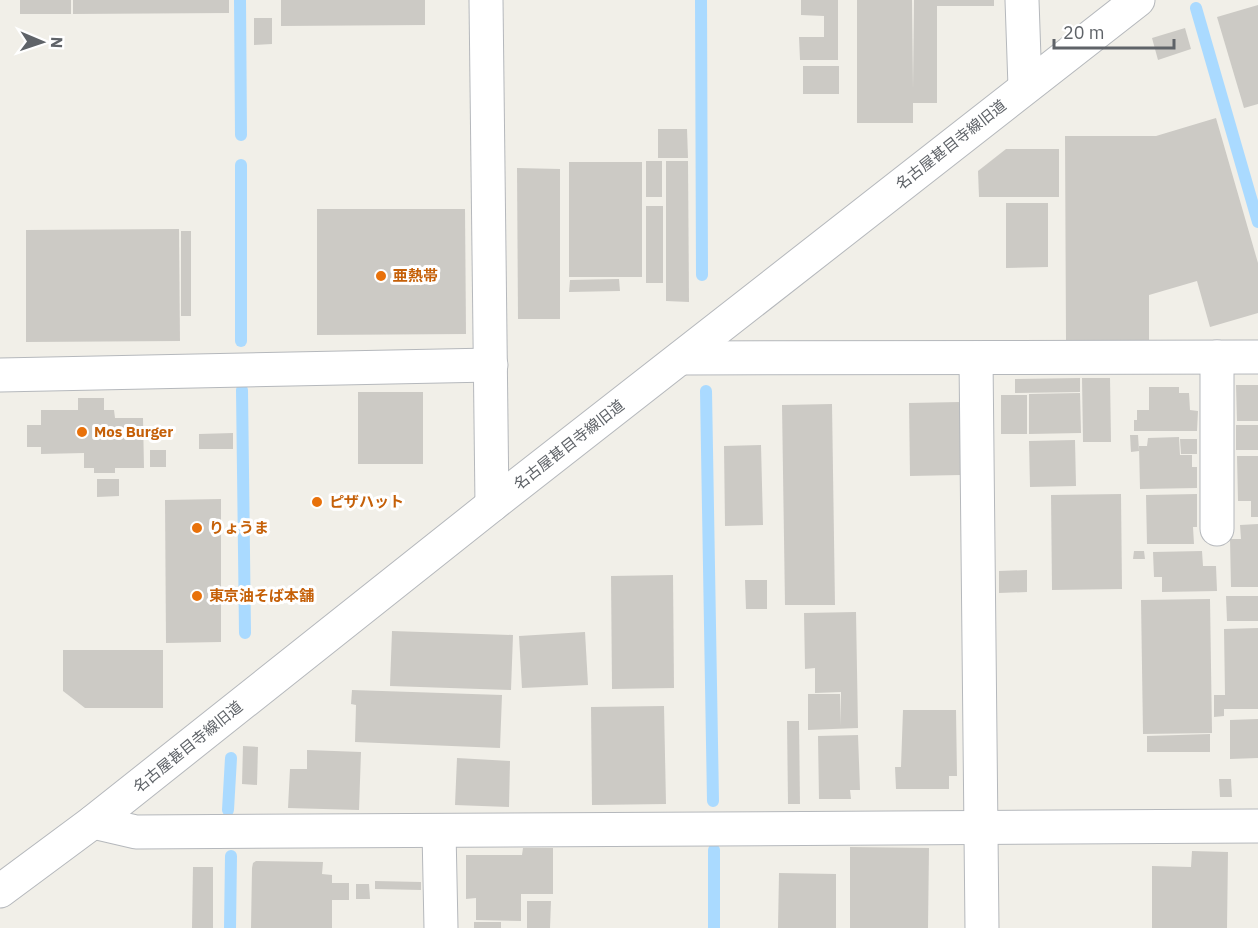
<svg xmlns="http://www.w3.org/2000/svg" width="1258" height="928" viewBox="0 0 1258 928" font-family="'IBM Plex Sans','Noto Sans JP',sans-serif">
	<style>
		.lines { fill: none; stroke-linecap: round; stroke-linejoin: round }
		.stream { stroke: #aadaff; stroke-width: 12 }
		.building { fill: #cccac5 }
		.minor-casing { stroke: #b5b8bc; stroke-width: 35 }
		.minor { stroke: #fff; stroke-width: 33 }
		.food-dot { fill: #e8710a; stroke: #fff; stroke-width: 2 }
		.labels { text-anchor: middle; stroke-width: 6; stroke-linejoin: round; paint-order: stroke }
		.street-label { font-size: 15px; fill: #5f6368; stroke: #fff }
		.food-label { font-size: 15px; font-weight: bold; fill: #c56008; stroke: #fff; text-anchor: start }
	</style>
	<rect width="100%" height="100%" fill="#f1efe8"/>
	<g class="lines">
		<g class="stream">
			<path d="M240,0L241,135"/>
			<path d="M701,0L702,275"/>
			<path d="M1196,8L1258,222"/>
			<path d="M241,165V341"/>
			<path d="M242,390L245,633"/>
			<path d="M706,391L713,801"/>
			<path d="M228,810L231,758"/>
			<path d="M714,850V928"/>
			<path d="M230,928L231,856"/>
		</g>
	</g>
	<g class="building">
		<rect x="20" y="0" width="51" height="14"/>
		<path d="M73,0H229V13L73,14Z"/>
		<path d="M281,0H425V25L281,26Z"/>
		<path d="M801,0H838V60H800L799,37H824V16L801,15Z"/>
		<path d="M857,0H912L913,89L914,0H994V6H937V103H913V123H857Z"/>
		<path d="M1258,5V104L1244,108L1217,17Z"/>
		<path d="M254,18H272V44L254,45Z"/>
		<path d="M1185,28L1191,49L1158,60L1152,38Z"/>
		<rect x="803" y="66" width="36" height="28"/>
		<path d="M1216,118L1258,263V313L1210,327L1197,281L1149,295V340H1066L1065,136H1156Z"/>
		<path d="M658,129H687L688,158H658Z"/>
		<path d="M1006,149H1059V197H979L978,171Z"/>
		<rect x="646" y="161" width="16" height="36"/>
		<path d="M666,161H688L689,302L666,301Z"/>
		<rect x="569" y="162" width="73" height="115"/>
		<path d="M517,168L560,169V319H518Z"/>
		<path d="M1006,203H1048V267L1006,268Z"/>
		<rect x="646" y="206" width="17" height="77"/>
		<path d="M317,209H465L466,334L317,335Z"/>
		<path d="M179,229L180,341L26,342V230Z"/>
		<rect x="181" y="231" width="10" height="85"/>
		<path d="M619,279L620,291L569,292L570,280Z"/>
		<path d="M1080,378V392L1015,393V379Z"/>
		<path d="M1082,378H1110L1111,442H1083Z"/>
		<path d="M1236,385H1258V421H1237Z"/>
		<path d="M1149,387H1179V393H1189L1190,410L1198,411L1197,431H1134V420H1137V410H1149Z"/>
		<rect x="358" y="392" width="65" height="72"/>
		<path d="M1080,393L1081,433L1029,434V394Z"/>
		<rect x="1001" y="395" width="26" height="39"/>
		<path d="M78,398H104V410H114L115,418H143L144,468H115V473H94V468H84V453L41,454V447H27V425H41V410H78Z"/>
		<path d="M960,402L961,475L910,476L909,403Z"/>
		<path d="M832,404L835,605H785L782,405Z"/>
		<rect x="1236" y="425" width="22" height="25"/>
		<path d="M233,433V449H199V434Z"/>
		<path d="M1130,435H1138L1139,451L1131,452Z"/>
		<path d="M1179,437L1180,455H1192V467H1197V488L1140,489L1139,446H1147L1148,438Z"/>
		<path d="M1180,439H1197V454H1181Z"/>
		<path d="M1075,440L1076,486L1030,487L1029,441Z"/>
		<path d="M761,445L763,525L725,526L724,446Z"/>
		<rect x="150" y="450" width="16" height="17"/>
		<path d="M1237,456H1258V517H1251V501H1238Z"/>
		<path d="M97,479H119V496L97,497Z"/>
		<path d="M1121,494L1122,589L1052,590L1051,495Z"/>
		<path d="M1197,494V527H1193L1194,544H1147L1146,495Z"/>
		<path d="M221,499V642L166,643L165,500Z"/>
		<path d="M1258,524V587H1231L1230,539H1241L1240,525Z"/>
		<path d="M1134,551H1144L1145,559H1133Z"/>
		<path d="M1202,551L1203,566H1216L1217,591L1162,592V577H1154L1153,552Z"/>
		<path d="M1027,570V592L999,593V571Z"/>
		<path d="M673,575L674,688L612,689L611,576Z"/>
		<path d="M745,580H767V609H746Z"/>
		<path d="M1226,596H1258V621H1227Z"/>
		<path d="M1210,599L1212,733L1143,734L1141,600Z"/>
		<path d="M856,612L858,728L808,730V694H840L841,726V692L815,693V668L805,669L804,613Z"/>
		<path d="M1258,628V709H1224V716L1214,717V695H1225L1224,629Z"/>
		<path d="M392,631L513,635L511,690L390,686Z"/>
		<path d="M585,632L588,685L522,688L519,636Z"/>
		<path d="M63,650H163V708H85L63,691Z"/>
		<path d="M352,690L502,695L500,748L355,742L356,705L351,704Z"/>
		<path d="M664,706L666,804L592,805L591,707Z"/>
		<path d="M903,710H956L957,776H949V789H896L895,767H901Z"/>
		<path d="M1258,719V758L1230,759V720Z"/>
		<path d="M787,721H799L800,804H788Z"/>
		<path d="M1210,734V752H1147V736Z"/>
		<path d="M858,735L860,790H850L851,799H819L818,736Z"/>
		<path d="M243,746L258,747L257,785L242,784Z"/>
		<path d="M307,750L361,752L359,810L288,808L290,769H307Z"/>
		<path d="M457,758L510,761L509,807L455,805Z"/>
		<path d="M1219,779H1231L1232,797H1220Z"/>
		<path d="M850,847L929,848L928,928H850Z"/>
		<path d="M523,848H553V894H521V921L476,920V898L466,899V855H522Z"/>
		<path d="M1192,851L1228,852L1227,928H1152V866L1191,867Z"/>
		<path d="M256,861L323,862L322,874L332,875V883H349V900H332V928H251L252,868L253,863Z"/>
		<path d="M193,867H213V928H192Z"/>
		<path d="M779,873L836,874V928H778Z"/>
		<path d="M375,881L421,882V890L375,889Z"/>
		<path d="M356,884H369L370,899H356Z"/>
		<path d="M527,901H551L550,928H527Z"/>
		<rect x="474" y="922" width="27" height="6"/>
	</g>
	<g class="lines">
		<defs>
			<g id="minor">
				<path d="M486,0L492,505"/>
				<path d="M1022,0L1025,87"/>
				<path d="M1217,357V529"/>
				<path d="M681,358L1258,357"/>
				<path d="M976,358L982,928"/>
				<path d="M0,375L491,365"/>
				<path d="M93,822L136,832L1258,826"/>
				<path d="M439,831L441,928"/>
				<path d="M0,891L93,822L492,505L1138,0"/>
			</g>
		</defs>
		<use href="#minor" class="minor-casing"/>
		<use href="#minor" class="minor"/>
	</g>
	<g class="food-dot">
		<circle cx="381" cy="276" r="6"/>
		<circle cx="82" cy="432" r="6"/>
		<circle cx="317" cy="502" r="6"/>
		<circle cx="197" cy="528" r="6"/>
		<circle cx="197" cy="596" r="6"/>
	</g>
	<g class="labels">
		<g class="street-label">
			<text transform="translate(951 145) rotate(-38)" y="5">名古屋甚目寺線旧道</text>
			<text transform="translate(569 445) rotate(-38)" y="5">名古屋甚目寺線旧道</text>
			<text transform="translate(188 747) rotate(-39)" y="5">名古屋甚目寺線旧道</text>
		</g>
		<g class="food-label">
			<text x="393" y="281">亜熱帯</text>
			<text x="94" y="437">Mos Burger</text>
			<text x="329" y="507">ピザハット</text>
			<text x="209" y="533">りょうま</text>
			<text x="209" y="601">東京油そば本舗</text>
		</g>
	</g>
	<g transform="translate(42 42) rotate(92)" stroke="#ffffff" stroke-width="4.5" paint-order="stroke">
	<path d="M0-4.5L10 22L0 15L-10 22Z" fill="#5f6368"/>
	<text y="-9" font-size="16" font-weight="bold" text-anchor="middle" fill="#5f6368">N</text>
	</g>
	<path d="M1054 39v9h120v-9" fill="none" stroke="#5f6368" stroke-width="3"/>
	<text x="1063" y="39" font-size="18" fill="#5f6368" stroke="#ffffff" stroke-width="4.5" paint-order="stroke">20 m</text>
</svg>
